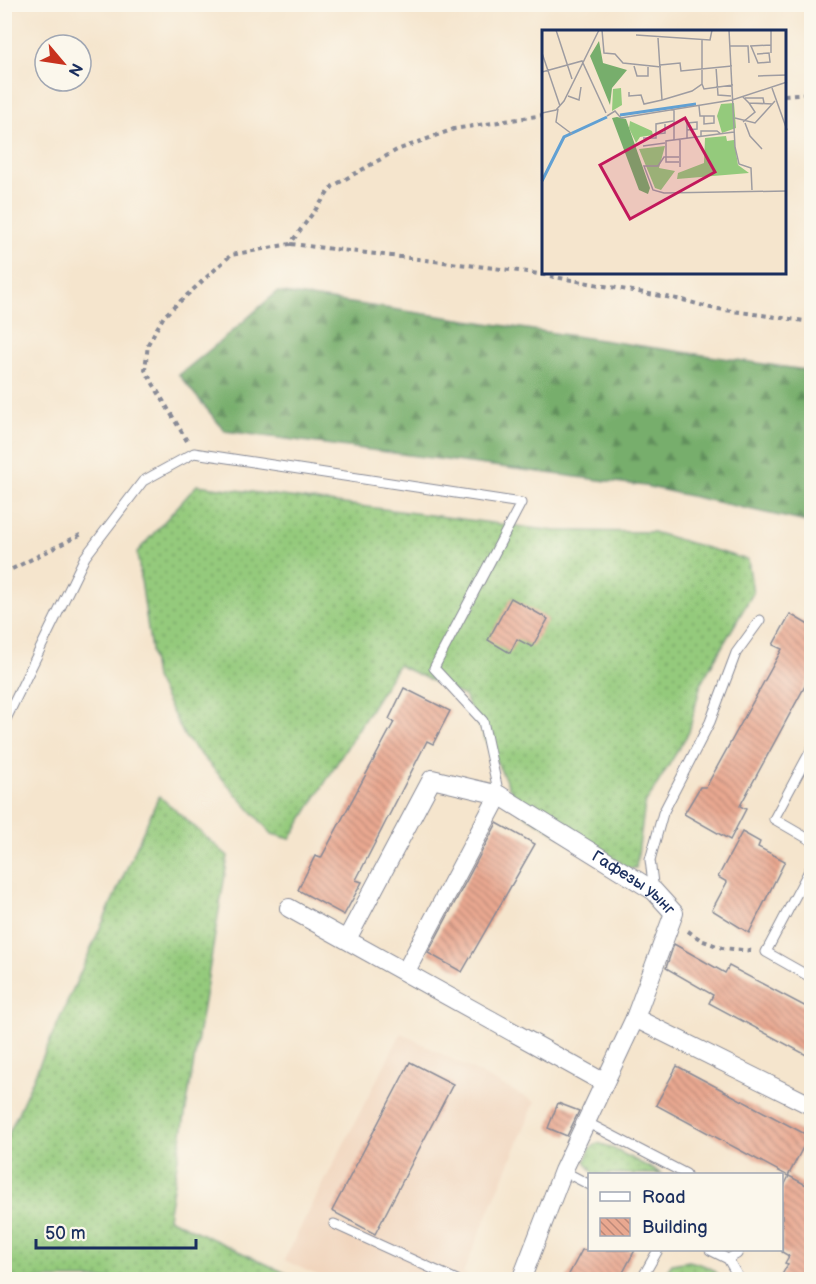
<svg xmlns="http://www.w3.org/2000/svg" width="816" height="1284" viewBox="0 0 816 1284" font-family="'Balsamiq Sans',sans-serif">
	<style>
		.built { fill: #f1d5bd }
		.grass { fill: url(#grass-dots); stroke: #587c6d; stroke-width: 1.5 }
		.forest { fill: url(#forest-firs); stroke: #496e65; stroke-width: 1.5 }
		.building { fill: url(#building-back-hatch) }
		.lines { fill: none; stroke-linecap: round; stroke-linejoin: round }
		.service-casing { stroke: #888a96; stroke-width: 11 }
		.minor-casing { stroke: #888a96; stroke-width: 20 }
		.path { stroke: #888a96; stroke-width: 4; stroke-dasharray: 4.5 4.5; stroke-linecap: butt }
		.service { stroke: #fff; stroke-width: 9 }
		.minor { stroke: #fff; stroke-width: 18 }
		.labels { text-anchor: middle; stroke-width: 5; stroke-linejoin: round; paint-order: stroke }
		.street-label { font-size: 16px; fill: #1b2f5e; stroke: #fbf7ec }
		.inset-river { fill: none; stroke: #61a0d3; stroke-width: 3 }
		.inset-road { fill: none; stroke: #9e9ca1; stroke-width: 1.5 }
		.view { fill: #c2185b; fill-opacity: 0.15; stroke: #c2185b; stroke-width: 3 }
		.inset-edge { fill: none; stroke: #1b2f5e; stroke-width: 3 }
	</style>
	<defs>
		<pattern id="grass-dots" width="8" height="8" patternUnits="userSpaceOnUse" patternTransform="scale(1.5)"><rect width="8" height="8" fill="#94ca7c"/><path d="M2 2h.1M6 6h.1" fill="none" stroke="#78a469" stroke-width="1.8" stroke-linecap="round"/></pattern>
		<pattern id="forest-firs" width="22" height="20" patternUnits="userSpaceOnUse" patternTransform="scale(1.5)"><rect width="22" height="20" fill="#77ae6c"/><path d="M5 1l3.5 6h-7zM16 11l3.5 6h-7z" fill="#618e5c"/></pattern>
		<pattern id="building-back-hatch" width="6" height="6" patternUnits="userSpaceOnUse" patternTransform="scale(1.5)"><rect width="6" height="6" fill="#e9a890"/><path d="M-1 5l2 2M0 0l6 6M5-1l2 2" fill="none" stroke="#bc8979"/></pattern>
	</defs>
	<rect width="100%" height="100%" fill="#fbf7ec"/>
	<filter id="ink" filterUnits="userSpaceOnUse"><feTurbulence type="fractalNoise" baseFrequency=".0167" numOctaves="2"/><feDisplacementMap in="SourceGraphic" scale="12" xChannelSelector="R" yChannelSelector="G"/><feConvolveMatrix kernelMatrix="1 2 1 2 8 2 1 2 1" color-interpolation-filters="sRGB"/></filter>
	<filter id="wash" filterUnits="userSpaceOnUse"><feTurbulence type="fractalNoise" baseFrequency=".008" numOctaves="4" result="noise"/><feDisplacementMap in="SourceGraphic" scale="24" xChannelSelector="R" yChannelSelector="G"/><feGaussianBlur stdDeviation="1.35" result="paint"/><feColorMatrix in="noise" values="0 0 0 0 0 0 0 0 0 0 0 0 0 0 0 0 0 1.4 0 .05"/><feComposite in="paint" operator="in"/></filter>
	<g filter="url(#wash)">
		<rect width="100%" height="100%" fill="#f5e5cd"/>
		<path class="built" d="M401,1033L535,1102L463,1273L474,1279H325L284,1260Z"/>
		<g class="grass">
			<path d="M197,485L555,531L653,532L748,560L753,593L701,683L689,732L645,804L636,868L619,870L522,813L464,696L398,665L290,839L272,834L185,737L155,678L137,552Z"/>
			<path d="M159,796L228,856L168,1218L298,1279H5V1142Z"/>
			<path d="M598,1143L610,1147L662,1174H594L585,1161L590,1149Z"/>
			<path d="M689,1261C701,1264 714,1267 720,1279H661L672,1264Z"/>
		</g>
		<path class="forest" d="M277,292L811,371V523L645,486L225,431L179,375L228,335Z"/>
		<g id="blocks">
			<g class="building">
				<path d="M511,598L548,619L532,647L517,639L510,653L488,640Z"/>
				<path d="M790,614L812,627V673L740,806L746,809L730,840L684,814L700,787H706L782,649L773,645Z"/>
				<path d="M404,688L450,711L433,744L427,741L356,880L362,882L344,915L298,890L315,856L321,858L394,722L389,719Z"/>
				<path d="M497,823L535,844L462,972L428,953Z"/>
				<path d="M742,832L760,842L758,847L785,861L749,933L712,910L727,882L718,877Z"/>
				<path d="M674,944L725,973L729,966L812,1010V1058L709,1003L713,995L666,968Z"/>
				<path d="M410,1062L453,1084L375,1234L332,1211Z"/>
				<path d="M677,1066L809,1136L788,1176L656,1105Z"/>
				<path d="M558,1103L579,1111L567,1136L548,1128Z"/>
				<path d="M789,1176L812,1188V1261L802,1280H779L788,1264L785,1263L789,1256L782,1252V1190Z"/>
				<path d="M582,1250H635L619,1280H566Z"/>
			</g>
		</g>
	</g>
	<g filter="url(#ink)">
		<use href="#blocks" fill-opacity="0" stroke="#888a96" stroke-width="1.5"/>
		<g class="lines">
			<defs>
				<g id="service">
					<path d="M4,723L85,557L143,481L194,453L521,503L434,668L483,721L499,795"/>
					<path d="M812,748L774,819L812,841"/>
					<path d="M812,865L766,952L812,978"/>
					<path d="M654,891L650,860L663,813L710,722L736,653L760,620"/>
					<path d="M586,1122L686,1174"/>
					<path d="M563,1171L590,1185"/>
					<path d="M334,1224L457,1280"/>
					<path d="M710,1250L728,1259L740,1280"/>
					<path d="M728,1259L737,1254L739,1250"/>
					<path d="M641,1280L658,1250"/>
				</g>
				<g id="minor">
					<path d="M289,908L603,1082"/>
					<path id="s1" d="M347,939L432,779L499,795L654,891L674,913L635,1018L563,1171L521,1280"/>
					<path d="M406,971L499,795"/>
					<path d="M635,1018L812,1106"/>
				</g>
			</defs>
			<use href="#service" class="service-casing"/>
			<use href="#minor" class="minor-casing"/>
			<g class="path">
				<path d="M784,95L812,93"/>
				<path d="M291,244L527,272L683,300L711,308L812,322"/>
				<path d="M187,441L145,370L148,344L164,316L231,255L290,244L333,186L397,150L454,129L543,115"/>
				<path d="M4,573L84,533"/>
				<path d="M688,931L701,940L722,948L754,951"/>
			</g>
			<use href="#service" class="service"/>
			<use href="#minor" class="minor"/>
		</g>
	</g>
	<g class="labels">
		<g class="street-label">
			<text dy="6" stroke="none"><textPath href="#s1" startOffset="411">Гафезы уынг</textPath></text>
		</g>
	</g>
	<g transform="translate(542 30)">
		<rect width="244" height="244" fill="#f5e5cd"/>
		<path d="M79,58L80,75L70,81L71,59ZM192,73L194,98L180,103L175,86L179,74ZM88,91L110,101L111,105L98,107L94,113L87,98ZM184,106L185,111L192,110L196,135L207,143L135,149L136,143L162,133L163,108ZM123,116L117,138L133,141L119,160L113,158L97,119Z" fill="#94ca7c"/>
		<path d="M57,11L61,33L85,40L70,58L68,75L48,26ZM75,87L84,89L108,158L106,164L97,160L70,88Z" fill="#77ae6c"/>
		<path class="inset-river" d="M78,85L154,74M0,151L22,107L65,87"/>
		<path class="inset-road" d="M14,0L30,49M60,0L62,23L73,24L81,33L119,37M187,0L193,117L197,134L209,138L210,160M94,5L168,10L170,0M116,8L120,70L150,61L160,54V9M188,16H206L207,33M208,16L229,15M209,16L216,33L228,32L227,23L215,24M0,23L18,76M229,23V0M118,35L138,33L139,41L190,36M92,36L95,46H106V37M174,37L176,65L189,66M0,42L40,31L64,83M216,46L245,45M160,54L162,59L191,55M230,58L245,100M87,62V66L99,65L102,74L120,70M26,66L37,70L39,57M201,67L207,73L231,74M203,68H221L222,73M157,76L158,86H172V93L162,94V86M16,79L14,92L30,104M132,79V110M0,83L14,80L22,71L57,0M65,86L73,81L79,88L190,70L245,52M193,88L213,93L233,71M201,92L213,82L207,73M203,93L208,106L220,119M145,100L155,99V92L145,93V109M114,104L123,103V94M159,107V101H175L179,104M101,108H114V94L131,91M138,109V137M101,116L123,113M137,127H122L116,136H102L111,160L122,163L245,161M137,132H124V111L192,102"/>
		<path class="view" d="M143,88L173,142L88,189L58,135Z"/>
		<rect width="244" height="244" class="inset-edge"/>
	</g>
	<rect width="816" height="1284" fill="none" stroke="#fbf7ec" stroke-width="24"/>
	<rect x="588" y="1173" width="195" height="78" fill="#fbf7ec" stroke="#a1a7b3" stroke-width="1.5"/>
	<rect x="600" y="1192" width="30" height="9" fill="#ffffff" stroke="#a1a7b3" stroke-width="1.5"/>
	<text x="642" y="1203" font-size="18" fill="#1b2f5e">Road</text>
	<rect x="600" y="1218" width="30" height="18" fill="url(#building-back-hatch)" stroke="#a1a7b3" stroke-width="1.5"/>
	<text x="642" y="1233" font-size="18" fill="#1b2f5e">Building</text>
	<g transform="translate(63 63) rotate(119)"><circle r="28" fill="#fbf7ec" stroke="#a1a7b3" stroke-width="1.5"/>
	<path d="M0-4.5L10 22L0 15L-10 22Z" fill="#c8321e"/>
	<text y="-9" font-size="16" font-weight="bold" text-anchor="middle" fill="#1b2f5e">N</text>
	</g>
	<path d="M36 1239v9h160v-9" fill="none" stroke="#1b2f5e" stroke-width="3"/>
	<text x="45" y="1239" font-size="18" fill="#1b2f5e" stroke="#fbf7ec" stroke-width="4.5" paint-order="stroke">50 m</text>
</svg>
